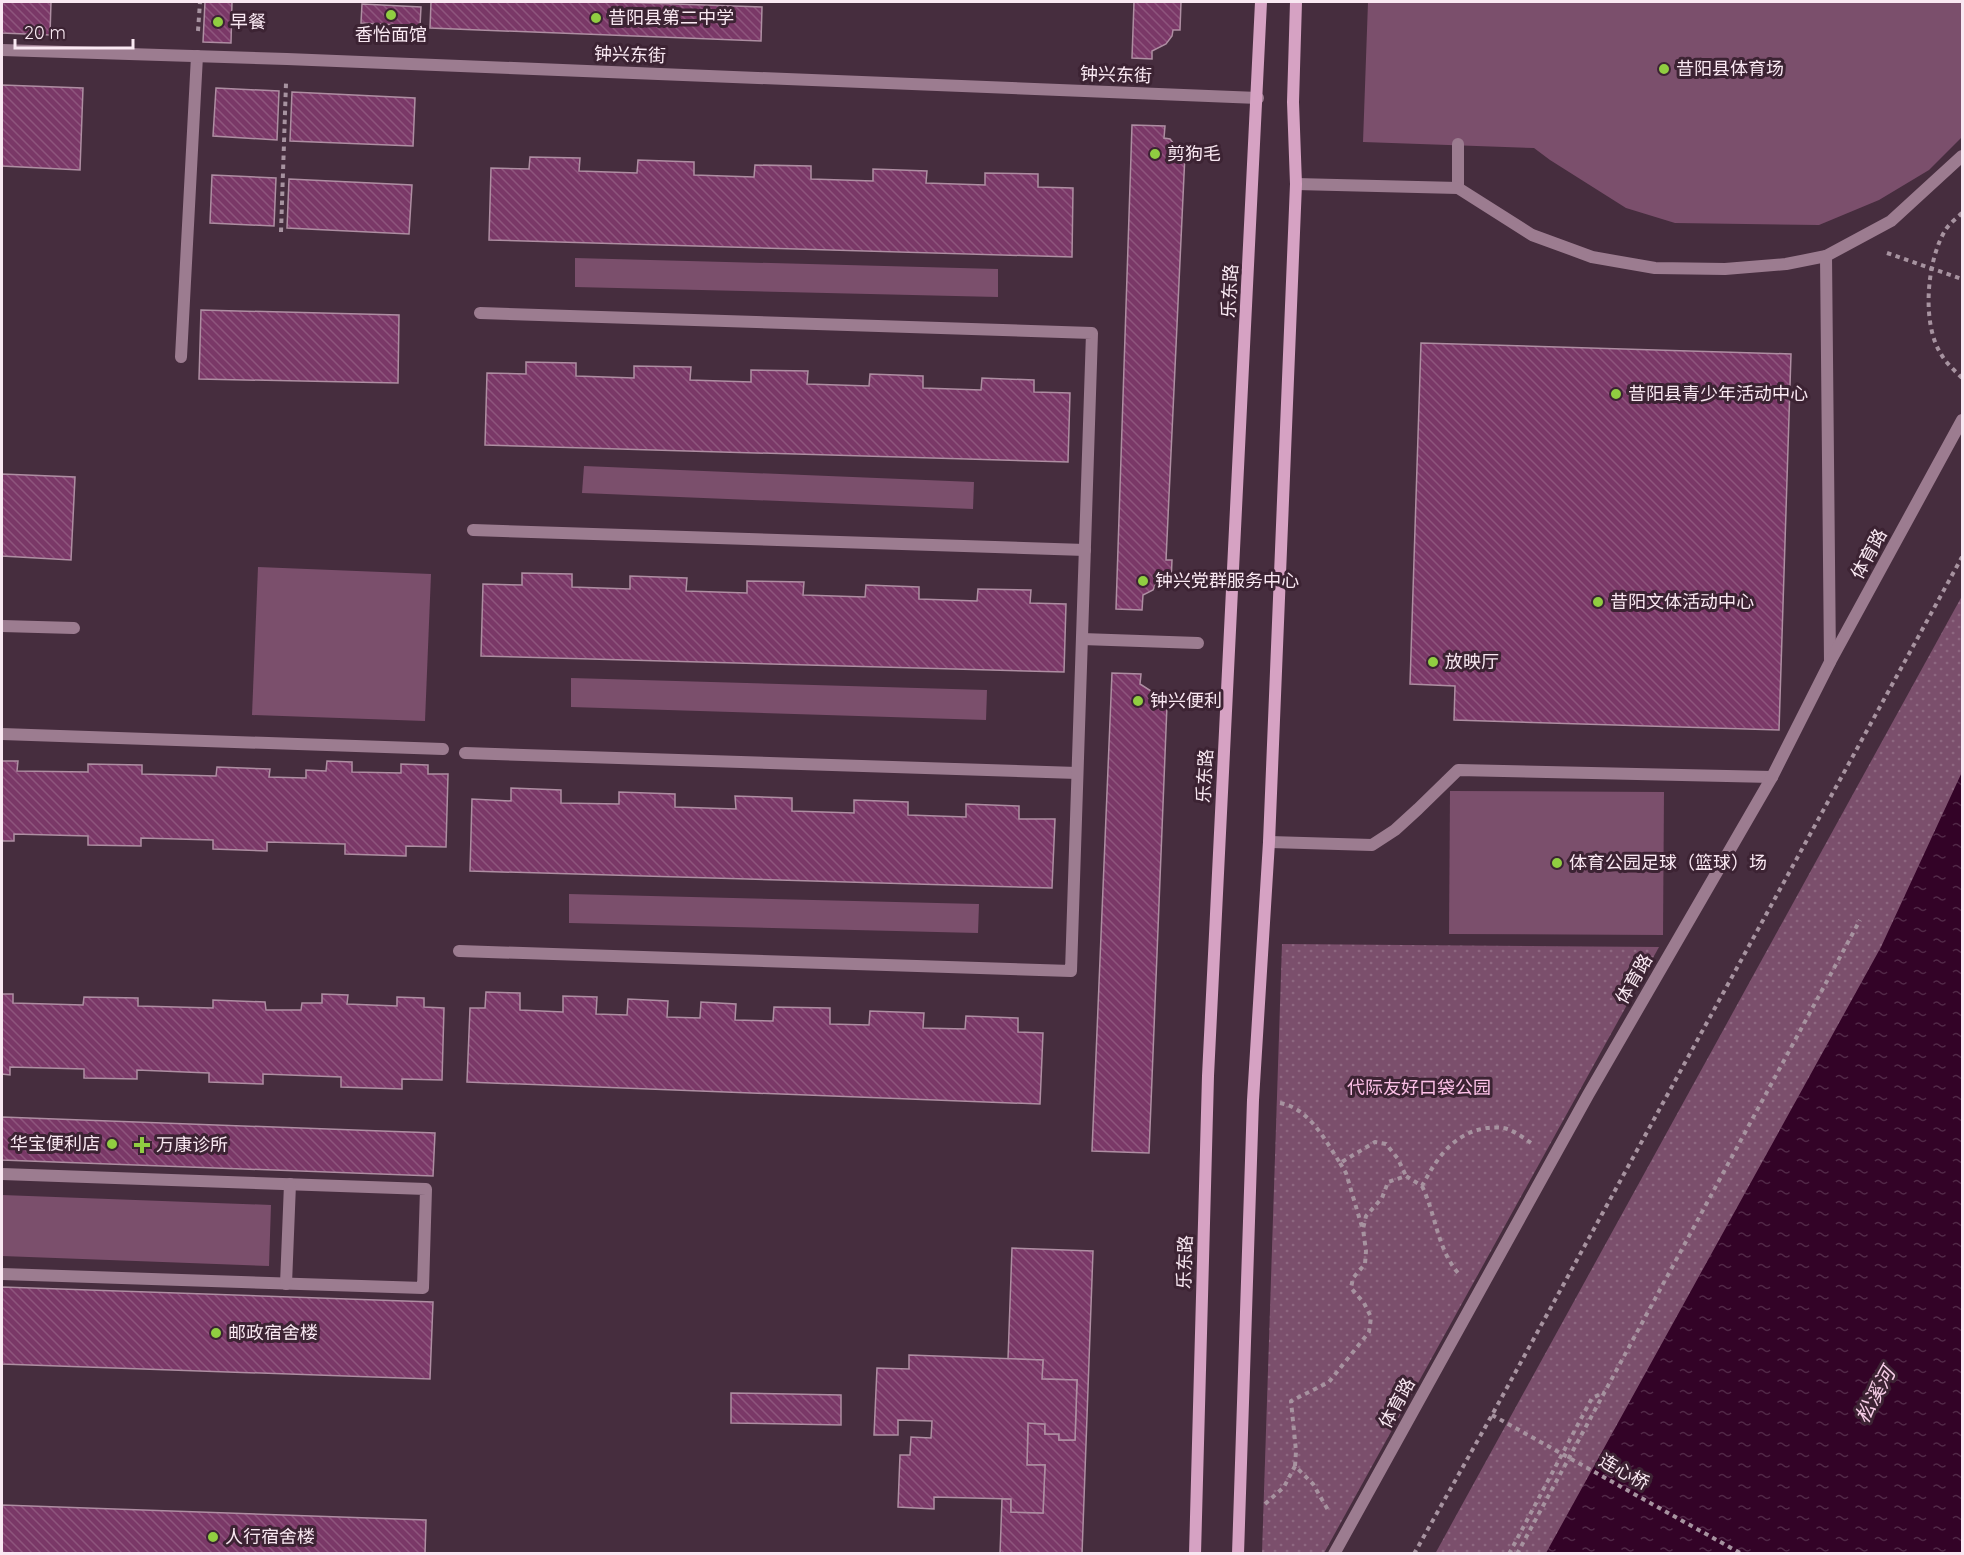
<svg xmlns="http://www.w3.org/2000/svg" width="1964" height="1555" viewBox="0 0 1964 1555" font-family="Quicksand,'Noto Sans SC',sans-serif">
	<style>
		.green { fill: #7b4f6c }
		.park { fill: url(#park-dots) }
		.water { fill: url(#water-ripples) }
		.building { fill: url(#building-back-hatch); stroke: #ae8ea2; stroke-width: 1.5 }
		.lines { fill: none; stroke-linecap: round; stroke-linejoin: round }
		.path { stroke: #a793a0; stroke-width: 4; stroke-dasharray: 4.5 4.5; stroke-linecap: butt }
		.service { stroke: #9c7c90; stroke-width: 12 }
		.minor { stroke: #9c7c90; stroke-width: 12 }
		.tertiary { stroke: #9c7c90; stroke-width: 12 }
		.secondary { stroke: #d6a2c3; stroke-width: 12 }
		.poi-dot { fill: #90cd41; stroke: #3c2333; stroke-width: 2 }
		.labels { text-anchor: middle; stroke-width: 6; stroke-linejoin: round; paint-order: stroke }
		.poi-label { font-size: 18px; fill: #f9e8f2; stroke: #3c2333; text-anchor: start }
		.street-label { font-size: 18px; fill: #f9e8f2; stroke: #3c2333 }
		.park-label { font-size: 18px; fill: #fdc1e8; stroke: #3c2333 }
		.water-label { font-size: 20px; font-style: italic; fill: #f6cde7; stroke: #3c2333 }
	</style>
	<defs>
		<pattern id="park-dots" width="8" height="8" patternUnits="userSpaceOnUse" patternTransform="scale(1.5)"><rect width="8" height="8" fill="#7b4f6c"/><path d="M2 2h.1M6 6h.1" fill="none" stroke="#8e6881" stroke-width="1.8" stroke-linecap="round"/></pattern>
		<pattern id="water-ripples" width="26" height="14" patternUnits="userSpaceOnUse" patternTransform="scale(1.5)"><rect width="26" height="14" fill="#330327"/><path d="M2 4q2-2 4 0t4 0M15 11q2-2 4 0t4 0" fill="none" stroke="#512847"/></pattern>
		<pattern id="building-back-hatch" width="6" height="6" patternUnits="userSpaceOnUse" patternTransform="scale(1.5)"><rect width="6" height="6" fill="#7a3867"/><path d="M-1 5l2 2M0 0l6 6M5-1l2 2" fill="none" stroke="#8e557d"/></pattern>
	</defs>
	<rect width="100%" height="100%" fill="#462d3e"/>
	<g class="green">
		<path d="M1368,2H1962V137L1929,170L1879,200L1819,225L1675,223L1626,208L1550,160L1534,148L1363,142Z"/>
		<path d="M575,258L998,269V297L575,287Z"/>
		<path d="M584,466L974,482L973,509L582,493Z"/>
		<path d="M258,567L431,574L425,721L252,715Z"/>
		<path d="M571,678L987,690L986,720L571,707Z"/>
		<path d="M1450,791L1664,792L1663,935L1449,934Z"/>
		<path d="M569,894L979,904L978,933L569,923Z"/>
		<path d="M2,1195L271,1205L269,1266L2,1256Z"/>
	</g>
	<g class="park">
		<path d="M1962,596V832L1580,1553L1435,1554Z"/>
		<path d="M1282,944L1659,947L1324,1553H1262Z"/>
	</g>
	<path class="water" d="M1962,772V1553H1546L1881,947Z"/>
	<g class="building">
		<path d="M2,2H51L50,35L2,33Z"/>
		<path d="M205,2H232L231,43L203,42Z"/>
		<path d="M431,2H618L762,7L761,41L430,28Z"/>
		<path d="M1134,2H1181L1180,30H1173L1172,36L1166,44L1152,51V59L1132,58Z"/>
		<path d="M362,4L421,7L420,26L361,23Z"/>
		<path d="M2,85L83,88L80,170L2,166Z"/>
		<path d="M216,88L279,91L277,140L213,136Z"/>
		<path d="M292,92L415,98L413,146L290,141Z"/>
		<path d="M1132,125L1165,126L1164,138L1170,139L1174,144V154H1185L1166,560H1172L1171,582L1157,581L1153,590L1143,595L1142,610L1116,609Z"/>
		<path d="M530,157L580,158L579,171L637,173L638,160L694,162V175L754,177L755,165L811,166V179L873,181V169L927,171L926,183L985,185V173L1038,174V187L1073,188L1072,257L489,240L491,168L529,169Z"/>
		<path d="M212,175L276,178L274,226L210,223Z"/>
		<path d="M289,179L412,185L409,234L287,228Z"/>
		<path d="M201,310L399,315L398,383L199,379Z"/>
		<path d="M1421,343L1791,354L1779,730L1454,720L1455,686L1410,684Z"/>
		<path d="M526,362L576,363V376L634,378V366L691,367L690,380L751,382V370L808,371L807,384L869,386L870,374L923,376V388L981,390L982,378L1034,380V392L1070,393L1068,462L485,445L487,373L526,374Z"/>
		<path d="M2,474L75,477L71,560L2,556Z"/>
		<path d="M522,573L572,574V587L630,589V576L687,578L686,591L747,593V581L804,582L803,595L865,597L866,585L919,587V599L977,601L978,589L1031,590L1030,603L1066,604L1064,672L481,656L483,584L522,585Z"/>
		<path d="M1112,673L1141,674L1140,684L1151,691L1156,705H1167L1149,1153L1092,1151Z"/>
		<path d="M2,761H18L17,771L88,772V764L142,765V774L216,776L217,767L270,769L269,777L306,778V770L326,771L327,761L352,762V772L401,773V764L428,765V774H448L446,847L406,846V856L345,854V844L267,842V851L213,849V840L141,838V846L88,845V836L14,834V841H2Z"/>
		<path d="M511,788L561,790V803L619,804V792L675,794V807L736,809L735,796L792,798V811L854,813V800L908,802V815L966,817V804L1019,806V819H1055L1052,888L470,871L472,799L511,801Z"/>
		<path d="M486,992L520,993V1010L563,1012V996L597,997L596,1014L627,1015L628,999L668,1001L667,1017L700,1018L701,1002L736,1004L735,1020L773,1021L774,1007L830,1008V1024L869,1025L870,1011L924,1013L923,1028L965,1029L966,1016L1018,1018V1032L1043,1033L1040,1104L467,1082L470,1008H485Z"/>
		<path d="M2,994H13V1003L83,1005L84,997L138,998V1006L213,1008V1000L265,1002L266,1010H301L302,1003H322V994L348,995L347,1004L397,1006V997L424,998V1007L444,1008L442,1080L402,1079V1089L341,1087V1077L263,1074V1084L209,1082V1073L137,1070V1079L84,1078V1069L10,1067V1075L2,1074Z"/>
		<path d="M2,1117L435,1133L433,1176L2,1160Z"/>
		<path d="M1012,1248L1093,1251L1082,1554H1000L1002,1499H1011V1512L1043,1513L1045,1465H1027L1028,1423L1045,1424V1434H1059V1440H1075L1077,1380L1042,1379L1043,1360L1008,1359Z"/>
		<path d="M2,1287L433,1302L430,1379L2,1364Z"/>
		<path d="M909,1355L1043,1360L1042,1379L1077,1380L1075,1440H1059V1434H1045V1424L1028,1423L1027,1465H1045L1043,1513L1011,1512V1499L934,1497V1509L898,1507L900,1455H910L911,1437L931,1438L932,1421L898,1420V1435H874L877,1368L909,1369Z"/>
		<path d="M731,1393L841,1395V1425L731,1423Z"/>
		<path d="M2,1505L426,1520L425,1554H2Z"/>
	</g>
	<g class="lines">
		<g class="path">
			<path d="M198,31L200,2"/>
			<path d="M1962,213C1957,218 1950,223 1946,229C1927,259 1921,323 1941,354C1946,363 1955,371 1962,378"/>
			<path d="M281,232L286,83"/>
			<path d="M1887,253L1962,279"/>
			<path d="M1280,1103C1309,1108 1325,1140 1340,1163L1375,1142L1386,1144L1398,1159L1406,1176"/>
			<path d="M1340,1163L1346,1173L1362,1227"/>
			<path d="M1422,1186C1436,1215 1437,1248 1458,1273"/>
			<path d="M1492,1415L1742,1554"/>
			<path d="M1295,1466L1296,1451L1291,1401L1329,1382L1369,1332L1371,1317L1364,1303L1351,1288L1353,1278L1365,1264L1366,1251L1363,1229L1366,1216L1382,1198L1388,1182L1406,1176L1422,1186C1437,1158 1453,1133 1487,1128C1494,1127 1503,1127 1510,1130C1517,1133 1524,1138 1531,1143"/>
			<path d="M1265,1504L1284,1487L1295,1466L1313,1484L1328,1510"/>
			<path d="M1414,1554L1492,1415L1962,557"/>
			<path d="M1509,1554L1592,1398L1605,1392"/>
			<path d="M1517,1554L1860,920"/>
		</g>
		<g class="service">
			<path d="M1458,144V188"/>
			<path d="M181,357L197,56"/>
			<path d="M473,530L1085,550"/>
			<path d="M2,626L74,628"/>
			<path d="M1082,639L1198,643"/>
			<path d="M2,734L443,749"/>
			<path d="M465,753L1077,773"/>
			<path d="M459,951L1071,971L1092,333L480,313"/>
			<path d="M2,1174L426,1189L423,1288L2,1274"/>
			<path d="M286,1284L290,1184"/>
		</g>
		<g class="minor">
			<path d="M1296,184L1458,188L1532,235L1592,257L1655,268L1725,269L1786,264L1826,256L1891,221L1962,156"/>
			<path d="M1826,256L1830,662"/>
			<path d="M1269,842L1372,845L1395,830L1418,809L1458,770L1772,777"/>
		</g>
		<g class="tertiary">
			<path d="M2,50L287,59L1258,98"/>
			<path d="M1334,1554L1588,1095L1772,777L1830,662L1962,420"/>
		</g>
		<g class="secondary">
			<path d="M1195,1554L1208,1076L1261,2"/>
			<path d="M1238,1554L1253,1100L1269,842L1296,184L1293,102L1296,2"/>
		</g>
	</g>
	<g class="poi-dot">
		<circle cx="391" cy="15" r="6"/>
		<circle cx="596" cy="18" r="6"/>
		<circle cx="218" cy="22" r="6"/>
		<circle cx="1664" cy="69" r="6"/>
		<circle cx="1155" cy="154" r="6"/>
		<circle cx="1616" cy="394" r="6"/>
		<circle cx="1143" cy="581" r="6"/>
		<circle cx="1598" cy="602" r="6"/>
		<circle cx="1433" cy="662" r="6"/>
		<circle cx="1138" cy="701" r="6"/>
		<circle cx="1557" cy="863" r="6"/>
		<circle cx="112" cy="1144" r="6"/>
		<path d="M139 1136h6v6h6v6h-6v6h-6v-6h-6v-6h6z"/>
		<circle cx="216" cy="1333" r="6"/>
		<circle cx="213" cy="1537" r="6"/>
	</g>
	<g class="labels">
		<g class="poi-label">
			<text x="608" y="24">昔阳县第二中学</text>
			<text x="230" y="28">早餐</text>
			<text x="391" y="41" text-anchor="middle">香怡面馆</text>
			<text x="1676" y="75">昔阳县体育场</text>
			<text x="1167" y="160">剪狗毛</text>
			<text x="1628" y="400">昔阳县青少年活动中心</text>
			<text x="1155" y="587">钟兴党群服务中心</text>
			<text x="1610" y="608">昔阳文体活动中心</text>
			<text x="1445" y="668">放映厅</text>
			<text x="1150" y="707">钟兴便利</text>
			<text x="1569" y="869">体育公园足球（篮球）场</text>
			<text x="100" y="1150" text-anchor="end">华宝便利店</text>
			<text x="156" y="1151">万康诊所</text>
			<text x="228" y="1339">邮政宿舍楼</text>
			<text x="225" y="1543">人行宿舍楼</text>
		</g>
		<g class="street-label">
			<text transform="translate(630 55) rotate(2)" y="6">钟兴东街</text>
			<text transform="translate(1116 75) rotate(2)" y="6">钟兴东街</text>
			<text transform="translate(1230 291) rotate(-87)" y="6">乐东路</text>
			<text transform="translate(1869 554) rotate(-61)" y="6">体育路</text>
			<text transform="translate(1205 776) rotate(-87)" y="6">乐东路</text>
			<text transform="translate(1634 979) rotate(-60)" y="6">体育路</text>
			<text transform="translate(1185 1262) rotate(-88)" y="6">乐东路</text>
			<text transform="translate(1397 1403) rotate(-61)" y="6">体育路</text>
			<text transform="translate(1624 1472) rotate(29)" y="6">连心桥</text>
		</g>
		<g class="park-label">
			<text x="1419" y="1094">代际友好口袋公园</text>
		</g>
		<g class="water-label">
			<text transform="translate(1875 1395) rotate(-61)" y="7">松溪河</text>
		</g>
	</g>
	<rect width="1964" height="1555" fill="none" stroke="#f9e8f2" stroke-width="6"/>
	<path d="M15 39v9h118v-9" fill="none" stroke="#f9e8f2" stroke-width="3"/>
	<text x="24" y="39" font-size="18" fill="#f9e8f2" stroke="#3c2333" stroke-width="4.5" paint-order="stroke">20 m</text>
</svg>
